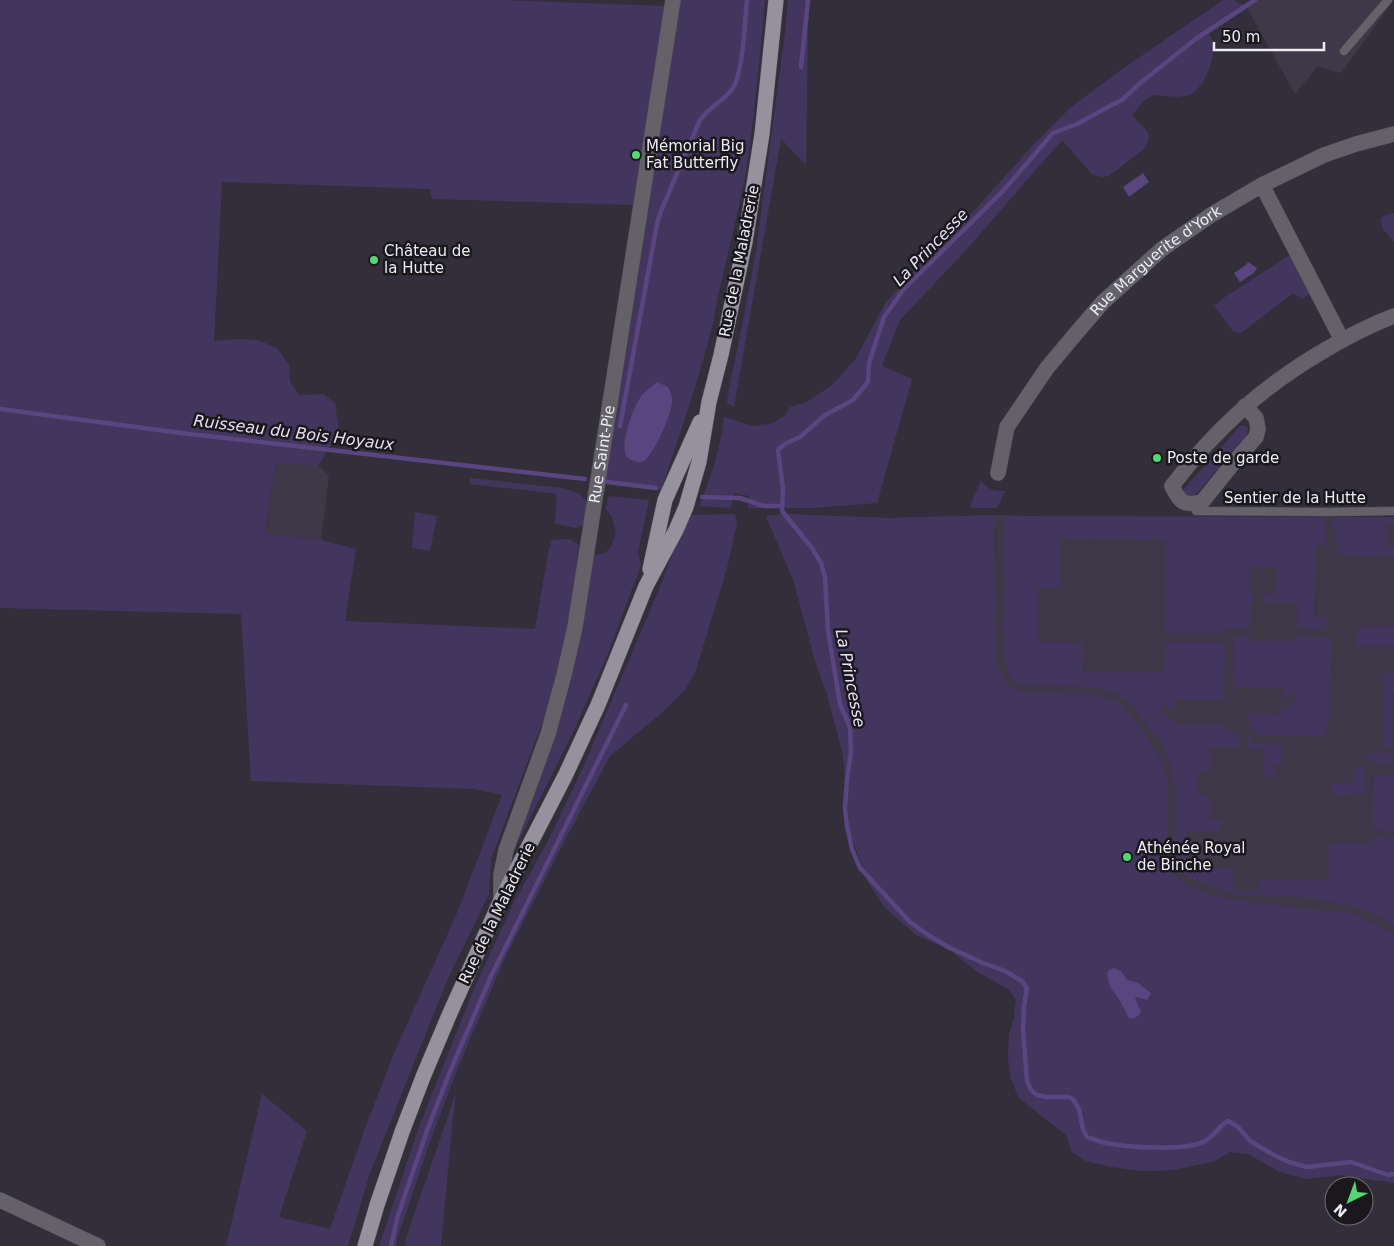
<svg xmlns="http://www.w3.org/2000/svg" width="1394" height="1246" viewBox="0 0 1394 1246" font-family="'DejaVu Sans',sans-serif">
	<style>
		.built { fill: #3e3849 }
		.green { fill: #43365e }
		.water { fill: #594580 }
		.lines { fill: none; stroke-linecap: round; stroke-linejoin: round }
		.stream { stroke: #594580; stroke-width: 4.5 }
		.lane-casing { stroke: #504d58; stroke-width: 9 }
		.street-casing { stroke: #504d58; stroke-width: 16 }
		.primary-casing { stroke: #504d58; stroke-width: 16 }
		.lane { stroke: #646268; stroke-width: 8 }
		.street { stroke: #646268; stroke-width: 15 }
		.primary { stroke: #95929e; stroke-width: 15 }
		.poi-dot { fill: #53d673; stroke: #1a181d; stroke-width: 2 }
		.labels { text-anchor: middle; stroke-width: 5; stroke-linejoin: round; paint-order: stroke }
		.poi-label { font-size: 15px; fill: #edebf3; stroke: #1a181d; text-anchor: start }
		.street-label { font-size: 15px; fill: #edebf3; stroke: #1a181d }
		.water-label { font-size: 16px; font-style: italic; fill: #e6e1f3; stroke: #1a181d }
	</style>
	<rect width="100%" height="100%" fill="#322f3b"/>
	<g class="built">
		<path d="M1251,0H1394L1341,73L1318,66L1295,94L1247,8Z"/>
		<path d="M276,462L318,466L329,475L321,540L265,533Z"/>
		<path d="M784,514L888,518L1001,515L1058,517H1394V1183L1342,1175L1307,1179L1280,1172L1248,1154L1230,1152L1215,1161L1172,1170L1144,1171L1112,1167L1086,1161L1072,1152L1066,1135L1019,1098L1011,1079L1008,1058L1009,1035L1014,1018L1016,1000L1008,989L976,971L949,949L916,935L885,908L868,882L850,833L843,755L827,694L815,661L794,582L766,516Z"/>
	</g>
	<g class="green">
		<path d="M0,0H504L665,6L633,205L432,199L430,189L222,182L214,341L238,339L258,340L277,348L289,365L290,381L299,395L323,394L335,403L339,431L318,466L276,463L265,533L321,540L356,549L345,621L535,629L549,548L552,540L570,539L579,545L574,589L567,628L547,710L491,859L489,894L447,981L414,1063L369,1176L348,1246H226L262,1094L307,1131L279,1217L330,1229L364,1131L395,1051L457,913L502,795L474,789L251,781L241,614L0,608Z"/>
		<path d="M679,0H765C760,55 755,111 747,166C740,204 731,241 722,278C718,293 716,308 713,323C699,379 680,435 661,490L603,480Z"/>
		<path d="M788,0H810L808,26L806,165L781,139L734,407L727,403L728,393L742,326L756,251L785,33Z"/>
		<path d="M1223,0H1234L1247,8L1209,34C1218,46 1211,68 1204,80C1201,86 1195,91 1191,95L1177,97L1154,95L1146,99L1132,115L1148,132L1149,139L1144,149L1109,176L1101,177L1092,174L1062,140L967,249L900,320L882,366L912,379L877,503L813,508H748L749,496L734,493L731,508L699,506C711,477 721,448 724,417L753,426L773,423L786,415L790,407L807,402L832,385L855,360L886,302L926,258L965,221L1032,146L1071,107L1121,70Z"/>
		<path d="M1394,213V242L1383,229L1380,220L1383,216Z"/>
		<path d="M1296,251L1316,290L1302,299L1293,293L1241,333L1233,331L1214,306L1225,297Z"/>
		<path d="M1241,425L1246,426L1248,429L1246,436L1195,495L1191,498L1187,497L1184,493V489Z"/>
		<path d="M470,478L562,488L578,493L586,500L587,509L583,525L576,528L555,524L557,494L470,484Z"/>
		<path d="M981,481C988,490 994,491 1005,491L997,508H969Z"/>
		<path d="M608,496L649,500L638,552L641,565L607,656L573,732L510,858L567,697L579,646L585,607L587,581L595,555L605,553L611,547L616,533L612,517L606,509Z"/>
		<path d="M415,512L437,516L430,551L412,548Z"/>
		<path d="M735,514L737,523L727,568L696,670L685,690L664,711L610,756L564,842L505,958L459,1065L432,1136L398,1236L396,1246H379L420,1124L475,986L515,900L548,841L585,763L658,592L674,550L691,515Z"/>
		<path d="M784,514L888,518L998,515L994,530L995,656L1001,674L1010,688L1026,693L1087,694L1115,699L1131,715L1149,740L1161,760L1168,784V827L1164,855L1175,876L1190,887L1218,897L1252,902L1355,914L1382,927L1394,935V1183L1342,1175L1307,1179L1280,1172L1248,1154L1230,1152L1215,1161L1172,1170L1144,1171L1112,1167L1086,1161L1072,1152L1066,1135L1019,1098L1011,1079L1008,1058L1009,1035L1014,1018L1016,1000L1008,989L976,971L949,949L916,935L885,908L868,882L850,833L843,755L827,694L815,661L794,582L766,516Z"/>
		<path d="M1005,516L1324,517L1327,545H1315L1314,617H1327L1326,629H1298V603H1263V594H1276L1277,568L1250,567L1249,593L1253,594V603H1250V629L1226,628V633H1166V540C1159,538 1151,540 1143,540C1141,540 1138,539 1135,539C1123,540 1110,538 1097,539C1090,540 1096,538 1089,538C1081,539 1073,540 1066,538L1060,540L1059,587L1037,588L1038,642H1083L1082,672H1164L1166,642H1225L1224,700L1175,699V711L1171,710L1167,705H1161V711L1169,719H1175V725H1223L1235,736L1240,731V747H1210V771H1198V795H1210V819H1222V831H1186V867L1233,868V891L1258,892V880H1329V843L1372,844L1373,837L1394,838V924L1376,915L1350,905L1298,897L1232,894L1189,878L1177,865L1175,854V790L1172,768L1167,754L1157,737L1130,703L1113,692L1098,687L1025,685L1018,683L1011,678L1005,666L1002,627L1005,587L1002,544Z"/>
		<path d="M1333,517H1394V524H1386V546H1394V556L1338,555Z"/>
		<rect x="1357" y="627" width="37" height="19"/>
		<path d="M1234,636H1250V641H1298V636L1331,638L1329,711L1328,727L1325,735L1322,736L1257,735L1247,724L1251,721L1247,717V713L1283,714V708L1288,707L1296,699V694H1291L1285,700H1283V687H1235L1234,700H1233Z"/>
		<path d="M1383,673H1394V692L1391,701L1393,748H1383Z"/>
		<path d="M1248,735L1257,744L1282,743L1281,764H1274V778L1263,777L1264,749L1247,747Z"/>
		<path d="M1381,753H1393L1392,764C1382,763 1370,764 1364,754Z"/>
		<path d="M1353,767H1365V794L1332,795V784L1353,783Z"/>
		<path d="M1374,776H1394V831L1373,830Z"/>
		<path d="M456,1093L452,1126L441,1246H405L406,1238Z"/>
	</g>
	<g class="water">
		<path d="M1143,173L1149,182L1129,197L1123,187Z"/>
		<path d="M1248,262L1257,268L1254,273L1240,282L1234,273L1246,265Z"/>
		<path d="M657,382L668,387C669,390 672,394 672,398C674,410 654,454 644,461C643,462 639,462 637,462C634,461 629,459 627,457C619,445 633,408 640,398C644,392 651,387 657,382Z"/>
		<path d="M1114,968L1121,971L1127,980L1138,983L1151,993L1147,1000L1138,997L1135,998L1141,1012L1139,1015L1133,1019L1129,1018L1119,999L1110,987L1107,974L1109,970Z"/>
	</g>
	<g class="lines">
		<g class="stream">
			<path d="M1255,0L1197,38L1139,84L1122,100L1108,107L1077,124L1053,133L1003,191L904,289L884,317L869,363L868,382L853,400L825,415L800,437L785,444L778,450L783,489L782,511L812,548L821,563L825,577L828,630L840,704L850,727L851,752L847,779L845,808L847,826L852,849L860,868L910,922L928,935L950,948L983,963L1005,971L1022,981L1027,988L1024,1006L1023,1029L1027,1081L1031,1090L1037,1095L1047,1097H1068L1073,1099L1079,1109L1083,1129L1087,1137C1093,1139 1099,1141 1105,1143C1127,1147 1185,1152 1205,1141C1214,1136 1219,1126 1228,1121L1237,1126L1250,1141L1272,1154L1289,1162L1307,1167L1351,1162L1388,1175L1394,1174"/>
			<path d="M801,67L808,0"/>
			<path d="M0,409L181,433L585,479"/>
			<path d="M620,426L657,224L661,211L700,120C709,107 724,101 733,88C743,73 745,20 747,0"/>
			<path d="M607,482L656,488"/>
			<path d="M702,497L740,498L764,506H781"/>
			<path d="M391,1246L398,1215L428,1128L451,1069L492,974L626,705"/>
		</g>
		<defs>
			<g id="lane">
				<path d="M1344,51L1388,0"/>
				<path d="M1196,511L1328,512L1394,511"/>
			</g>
			<g id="street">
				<path d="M1262,185L1342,340"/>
				<path d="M1245,406L1256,418L1258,429L1256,437L1235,461L1202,502C1184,506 1180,503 1172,486C1215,429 1263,386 1325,350C1347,337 1370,325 1394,316"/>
				<path id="s1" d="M998,473L1007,427L1047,368L1078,331L1103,302L1162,249L1211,215L1262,185L1324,155L1356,144L1394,134"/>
				<path id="s2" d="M501,900V875L506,850L548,734L564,675L575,627L673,0"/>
				<path d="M0,1200L98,1246"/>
			</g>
			<g id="primary">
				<path d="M650,569L665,500L700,422"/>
				<path d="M365,1246L377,1205L402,1132L423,1077L450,1013L501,900L565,776L598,705L646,586L676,530L686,507L699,462L709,402L721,355L745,242L762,134L776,0"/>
			</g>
		</defs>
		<use href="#lane" class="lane-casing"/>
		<use href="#street" class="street-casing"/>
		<use href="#primary" class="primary-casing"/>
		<use href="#lane" class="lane"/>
		<use href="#street" class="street"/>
		<use href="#primary" class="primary"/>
	</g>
	<g class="poi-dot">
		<circle cx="636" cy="155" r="5"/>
		<circle cx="374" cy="260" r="5"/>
		<circle cx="1157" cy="458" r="5"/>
		<circle cx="1127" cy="857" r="5"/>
	</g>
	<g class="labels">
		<g class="poi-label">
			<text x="646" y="151">Mémorial Big<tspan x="646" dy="17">Fat Butterfly</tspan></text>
			<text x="384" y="256">Château de<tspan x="384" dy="17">la Hutte</tspan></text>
			<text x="1167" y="463">Poste de garde</text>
			<text x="1137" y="853">Athénée Royal<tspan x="1137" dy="17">de Binche</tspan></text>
		</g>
		<g class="street-label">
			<text transform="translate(739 261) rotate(-79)" y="5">Rue de la Maladrerie</text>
			<text dy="5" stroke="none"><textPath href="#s1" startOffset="272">Rue Marguerite d'York</textPath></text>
			<text dy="5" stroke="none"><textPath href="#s2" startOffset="459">Rue Saint-Pie</textPath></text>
			<text x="1295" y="503">Sentier de la Hutte</text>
			<text transform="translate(497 913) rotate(-64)" y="5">Rue de la Maladrerie</text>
		</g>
		<g class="water-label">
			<text transform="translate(930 247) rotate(-46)" y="6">La Princesse</text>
			<text transform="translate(294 432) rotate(7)" y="6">Ruisseau du Bois Hoyaux</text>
			<text transform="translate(851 678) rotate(79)" y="6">La Princesse</text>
		</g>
	</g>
	<g transform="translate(1349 1201) rotate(222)"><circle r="24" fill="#1a181d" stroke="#6e6c73"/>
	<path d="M0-4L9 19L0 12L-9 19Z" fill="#53d673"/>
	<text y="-8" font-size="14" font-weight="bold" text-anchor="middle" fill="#edebf3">N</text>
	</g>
	<path d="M1214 42v8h110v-8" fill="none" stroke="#edebf3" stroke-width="2.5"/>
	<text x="1222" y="42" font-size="15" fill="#edebf3" stroke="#1a181d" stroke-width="4" paint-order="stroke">50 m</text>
</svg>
